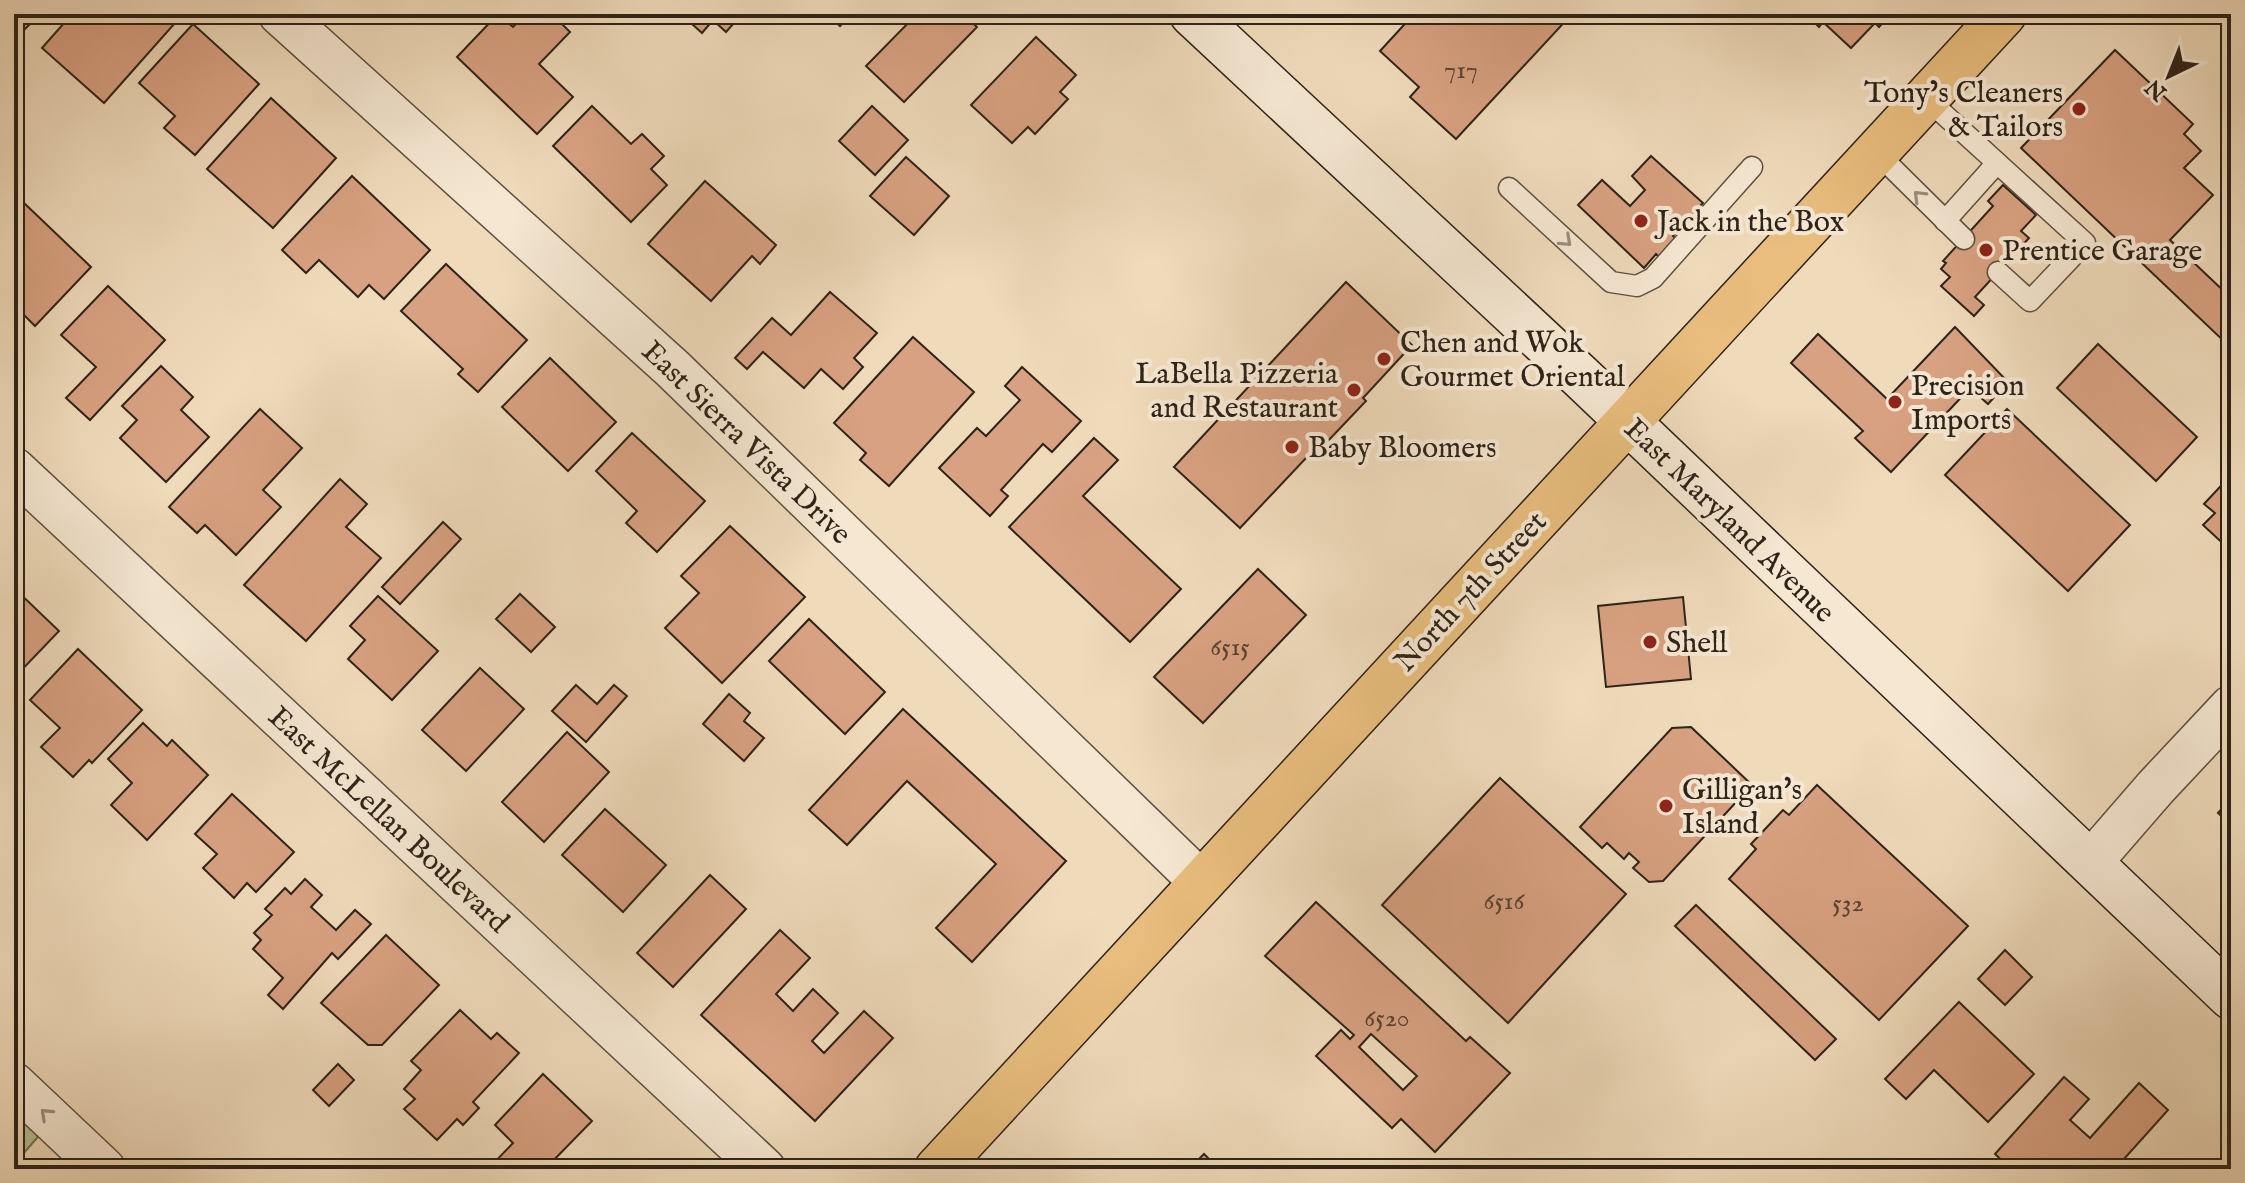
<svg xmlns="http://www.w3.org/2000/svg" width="2245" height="1183" viewBox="0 0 2245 1183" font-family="'IM FELL English',serif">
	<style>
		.green { fill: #b4c194; stroke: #717256; stroke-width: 2 }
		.building { fill: #d8a181; stroke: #2e2319; stroke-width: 2; fill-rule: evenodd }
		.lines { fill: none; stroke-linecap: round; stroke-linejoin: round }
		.lane-casing { stroke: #5e5141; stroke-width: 23 }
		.street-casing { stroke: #5e5141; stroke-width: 45 }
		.secondary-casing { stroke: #2e2319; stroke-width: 47 }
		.primary-casing { stroke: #2e2319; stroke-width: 47 }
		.lane { stroke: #f5e7d2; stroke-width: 20 }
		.street { stroke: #f5e7d2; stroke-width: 42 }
		.secondary { stroke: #f5e7d2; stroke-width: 44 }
		.primary { stroke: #e8bd7d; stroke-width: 44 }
		.oneway { stroke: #9b8f7f }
		.poi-dot { fill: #8f2418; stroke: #f5e7d2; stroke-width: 3 }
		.labels { text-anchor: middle; stroke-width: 8; stroke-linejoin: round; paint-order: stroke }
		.number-label { font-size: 26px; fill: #584233 }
		.poi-label { font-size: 30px; fill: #2e2319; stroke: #f5e7d2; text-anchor: start }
		.street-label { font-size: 30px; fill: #2e2319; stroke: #f5e7d2 }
	</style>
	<rect width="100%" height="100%" fill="#efdaba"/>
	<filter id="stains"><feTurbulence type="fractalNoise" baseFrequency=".0025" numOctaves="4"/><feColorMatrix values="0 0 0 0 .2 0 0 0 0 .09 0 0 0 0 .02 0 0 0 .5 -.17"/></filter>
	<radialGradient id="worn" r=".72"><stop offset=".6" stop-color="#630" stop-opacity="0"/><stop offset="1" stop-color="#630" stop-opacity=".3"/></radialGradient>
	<path class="green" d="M14,1098L40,1129L37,1138L14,1164Z"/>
	<g class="building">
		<path d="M14,14H40L14,40Z"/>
		<path d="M72,14H183L104,103L42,48Z"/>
		<path d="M498,14L513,27L526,14H552L570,32L539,64L573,97L537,134L457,57Z"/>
		<path d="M681,14H742L726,32L713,20L702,33Z"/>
		<path d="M827,14H851L840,26Z"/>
		<path d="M917,14H963L977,27L904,102L866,66Z"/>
		<path d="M1414,14H1572L1456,139L1410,97L1419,87L1380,51Z"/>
		<path d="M1796,14H1891L1879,27L1875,23L1851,48L1823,22L1819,27L1806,14L1802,19Z"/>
		<path d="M193,24L259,84L195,155L164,128L175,116L139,83Z"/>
		<path d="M1036,37L1076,75L1060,92L1068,99L1035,134L1028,127L1012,143L971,105Z"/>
		<path d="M2115,50L2193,124L2184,134L2201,151L2184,168L2213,195L2170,240L2231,298V348L2021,148Z"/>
		<path d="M271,98L336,158L273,228L207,169Z"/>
		<path d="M592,106L631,144L642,134L664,156L651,169L667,185L631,222L553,146Z"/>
		<path d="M872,106L908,140L875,175L839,141Z"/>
		<path d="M1651,156L1703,203L1673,236L1681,244L1664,262L1656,254L1644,268L1578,205L1602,180L1630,206L1645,190L1632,176Z"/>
		<path d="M906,157L949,196L914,235L870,196Z"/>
		<path d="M352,176L430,250L384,299L369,285L358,297L319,260L306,273L282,250Z"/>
		<path d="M705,181L776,245L760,264L752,256L711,301L648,244Z"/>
		<path d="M2003,185L2036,215L2021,231L2029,238L1975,297L1984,305L1974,316L1941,286L1950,277L1941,269L1946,263L1943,261L1993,206L1988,201Z"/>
		<path d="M23,202L91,267L35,326L14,305V211Z"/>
		<path d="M446,264L527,340L478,392L458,374L463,369L401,311Z"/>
		<path d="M1346,282L1412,345L1363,398L1366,401L1325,444L1322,441L1240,528L1174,467Z"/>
		<path d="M108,286L165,340L90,420L66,398L96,367L61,335Z"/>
		<path d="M830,292L877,333L854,358L863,367L843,389L821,369L804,388L763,352L747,369L735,358L772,318L791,335Z"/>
		<path d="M1955,327L2008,382L1988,404L1970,388L1891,472L1855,438L1863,431L1791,363L1818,334L1887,399Z"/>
		<path d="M913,337L974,392L889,486L860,460L866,453L834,423Z"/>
		<path d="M2098,344L2197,437L2156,481L2057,388Z"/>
		<path d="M550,358L616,422L568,471L502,407Z"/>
		<path d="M161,366L193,397L181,410L209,437L166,482L120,438L137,420L122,406Z"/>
		<path d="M1022,367L1081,421L1052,452L1043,444L1001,490L1008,496L990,516L939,468L977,428L986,436L1020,400L1005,386Z"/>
		<path d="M260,409L302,448L263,490L281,507L236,555L205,525L197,533L169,507Z"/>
		<path d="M2007,409L2130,525L2068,591L1945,475Z"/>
		<path d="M632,433L705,501L657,552L626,523L637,511L596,471Z"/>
		<path d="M1094,438L1118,460L1083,496L1181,589L1130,642L1009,527Z"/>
		<path d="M2231,475V551L2203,525L2215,513L2204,504Z"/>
		<path d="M340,479L367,504L346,527L381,558L306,641L244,585Z"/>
		<path d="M443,522L461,539L400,604L382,587Z"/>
		<path d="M730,526L805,597L722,683L665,628L699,593L681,576Z"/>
		<path d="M1258,569L1306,615L1203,723L1154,677Z"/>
		<path d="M14,588L59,631L14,678Z"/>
		<path d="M520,594L555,627L531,652L496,619Z"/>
		<path d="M378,596L438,651L392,700L348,659L365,640L350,626Z"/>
		<path d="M1683,597L1691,679L1606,687L1598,606Z"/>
		<path d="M809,619L885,692L845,734L769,661Z"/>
		<path d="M78,649L142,710L92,763L89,760L73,777L41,747L60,728L30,700Z"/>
		<path d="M480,668L524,709L466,771L422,730Z"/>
		<path d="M576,685L597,704L614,685L627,696L586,742L552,711Z"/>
		<path d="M729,694L750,713L744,721L764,738L744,761L703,724Z"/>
		<path d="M903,709L1066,861L972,962L936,928L996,864L907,781L847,845L809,810Z"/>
		<path d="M143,723L167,746L172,740L208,775L147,840L111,805L132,783L108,759Z"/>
		<path d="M1691,727L1752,785L1663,881L1649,882L1633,868L1639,862L1629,853L1624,859L1607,843L1602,848L1580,827L1672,728Z"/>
		<path d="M567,732L609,772L544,842L502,802Z"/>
		<path d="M1500,778L1626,894L1508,1023L1382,905Z"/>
		<path d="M1817,785L1968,926L1879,1020L1729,879L1756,849L1751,844L1783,810L1789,815Z"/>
		<path d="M232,794L294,852L256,892L247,883L234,898L203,868L217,854L195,834Z"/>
		<path d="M2231,798V825L2218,813Z"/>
		<path d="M605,809L666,865L623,912L562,855Z"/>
		<path d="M710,875L746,909L673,987L637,953Z"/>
		<path d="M305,879L322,895L311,907L336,930L355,910L371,924L338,959L332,953L283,1009L268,995L283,978L253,949L261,940L254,933L272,915L265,909L285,888L291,894Z"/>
		<path d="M1316,902L1466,1041L1470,1037L1510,1073L1435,1152L1401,1119L1392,1128L1316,1056L1341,1030L1350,1039L1354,1035L1265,956ZM1371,1034L1417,1076L1403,1090L1359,1047Z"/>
		<path d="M1696,905L1836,1039L1815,1060L1675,926Z"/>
		<path d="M780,930L810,958L776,994L793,1011L813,989L838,1013L812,1041L824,1053L864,1011L893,1038L815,1121L701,1015Z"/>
		<path d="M386,935L439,985L382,1045H368L321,1003Z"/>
		<path d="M2005,950L2032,977L2005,1005L1978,979Z"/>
		<path d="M1959,1002L2034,1074L1988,1122L1934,1070L1906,1099L1885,1079Z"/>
		<path d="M460,1010L491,1039L497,1033L519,1053L473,1102L479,1108L463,1125L457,1119L437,1140L404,1109L415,1099L404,1089L421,1070L411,1061Z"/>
		<path d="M338,1064L354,1080L329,1106L313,1090Z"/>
		<path d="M543,1074L592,1121L545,1169H495L491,1166L513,1143L495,1125Z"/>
		<path d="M2064,1077L2089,1099L2070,1120L2090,1138L2139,1083L2168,1110L2115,1169H2011L1995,1154Z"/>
		<path d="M1204,1154L1219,1169H1189Z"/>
	</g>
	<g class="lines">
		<defs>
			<g id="lane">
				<path d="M1926,98L2085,243L2030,301L1998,272"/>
				<path d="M1876,152L1964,239"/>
				<path d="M1509,188L1611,282L1637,286L1653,278L1752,167"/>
				<path d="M1945,221L1997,163"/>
			</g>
			<g id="street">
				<path d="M280,14L673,369L1202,883"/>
				<path d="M14,469L764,1169"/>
				<path d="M2090,863L2156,787L2231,707"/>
				<path d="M14,1084L104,1169"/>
			</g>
			<path id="secondary" d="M1192,14L1580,376L2231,997"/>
			<path id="primary" d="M937,1169L2004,14"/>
		</defs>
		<use href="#lane" class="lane-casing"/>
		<use href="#street" class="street-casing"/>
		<use href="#secondary" class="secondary-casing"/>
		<use href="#primary" class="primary-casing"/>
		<use href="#lane" class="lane"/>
		<use href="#street" class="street"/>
		<use href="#secondary" class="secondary"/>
		<use href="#primary" class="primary"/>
	</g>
	<defs><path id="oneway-chevron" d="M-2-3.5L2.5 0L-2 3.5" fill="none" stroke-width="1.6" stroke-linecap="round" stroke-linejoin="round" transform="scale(2)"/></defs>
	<g class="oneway">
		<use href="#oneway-chevron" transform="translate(1919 196) rotate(-135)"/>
		<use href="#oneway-chevron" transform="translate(1566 241) rotate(43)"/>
		<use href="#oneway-chevron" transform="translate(46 1114) rotate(-137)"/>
	</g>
	<g class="poi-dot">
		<circle cx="2079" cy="109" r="8"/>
		<circle cx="1641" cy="221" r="8"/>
		<circle cx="1986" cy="250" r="8"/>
		<circle cx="1384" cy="359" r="8"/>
		<circle cx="1354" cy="390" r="8"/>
		<circle cx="1895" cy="402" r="8"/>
		<circle cx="1292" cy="447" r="8"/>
		<circle cx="1650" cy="642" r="8"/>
		<circle cx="1666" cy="806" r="8"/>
	</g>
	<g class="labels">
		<g class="number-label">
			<text x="1461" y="78">717</text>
			<text x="1230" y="655">6515</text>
			<text x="1504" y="909">6516</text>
			<text x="1848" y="911">532</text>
			<text x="1387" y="1026">6520</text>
		</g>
		<g class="poi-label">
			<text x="2063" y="102" text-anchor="end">Tony’s Cleaners<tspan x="2063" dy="34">&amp; Tailors</tspan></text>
			<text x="1657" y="231">Jack in the Box</text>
			<text x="2002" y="260">Prentice Garage</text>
			<text x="1400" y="352">Chen and Wok<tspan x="1400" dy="34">Gourmet Oriental</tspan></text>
			<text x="1338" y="383" text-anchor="end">LaBella Pizzeria<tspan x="1338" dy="34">and Restaurant</tspan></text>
			<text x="1911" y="395">Precision<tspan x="1911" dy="34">Imports</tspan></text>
			<text x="1308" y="457">Baby Bloomers</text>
			<text x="1666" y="652">Shell</text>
			<text x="1682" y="799">Gilligan's<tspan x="1682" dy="34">Island</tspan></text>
		</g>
		<g class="street-label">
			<text transform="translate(747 442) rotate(44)" y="10">East Sierra Vista Drive</text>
			<text transform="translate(1730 520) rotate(44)" y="10">East Maryland Avenue</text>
			<text transform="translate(1470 591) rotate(-47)" y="10">North 7th Street</text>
			<text transform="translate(389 819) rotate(43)" y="10">East McLellan Boulevard</text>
		</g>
	</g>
	<rect width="2245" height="1183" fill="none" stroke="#efdaba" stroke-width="48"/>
	<rect x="16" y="16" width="2213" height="1151" fill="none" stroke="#2e2319" stroke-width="4"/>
	<rect x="24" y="24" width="2197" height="1135" fill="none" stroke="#2e2319" stroke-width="2"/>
	<g transform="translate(2169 76) rotate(223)" stroke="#f5e7d2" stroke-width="6" paint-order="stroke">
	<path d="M0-6L14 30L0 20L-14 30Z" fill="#2e2319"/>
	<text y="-12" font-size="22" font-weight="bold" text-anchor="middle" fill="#2e2319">N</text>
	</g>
	<rect width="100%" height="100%" filter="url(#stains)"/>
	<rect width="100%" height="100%" fill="url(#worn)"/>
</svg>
